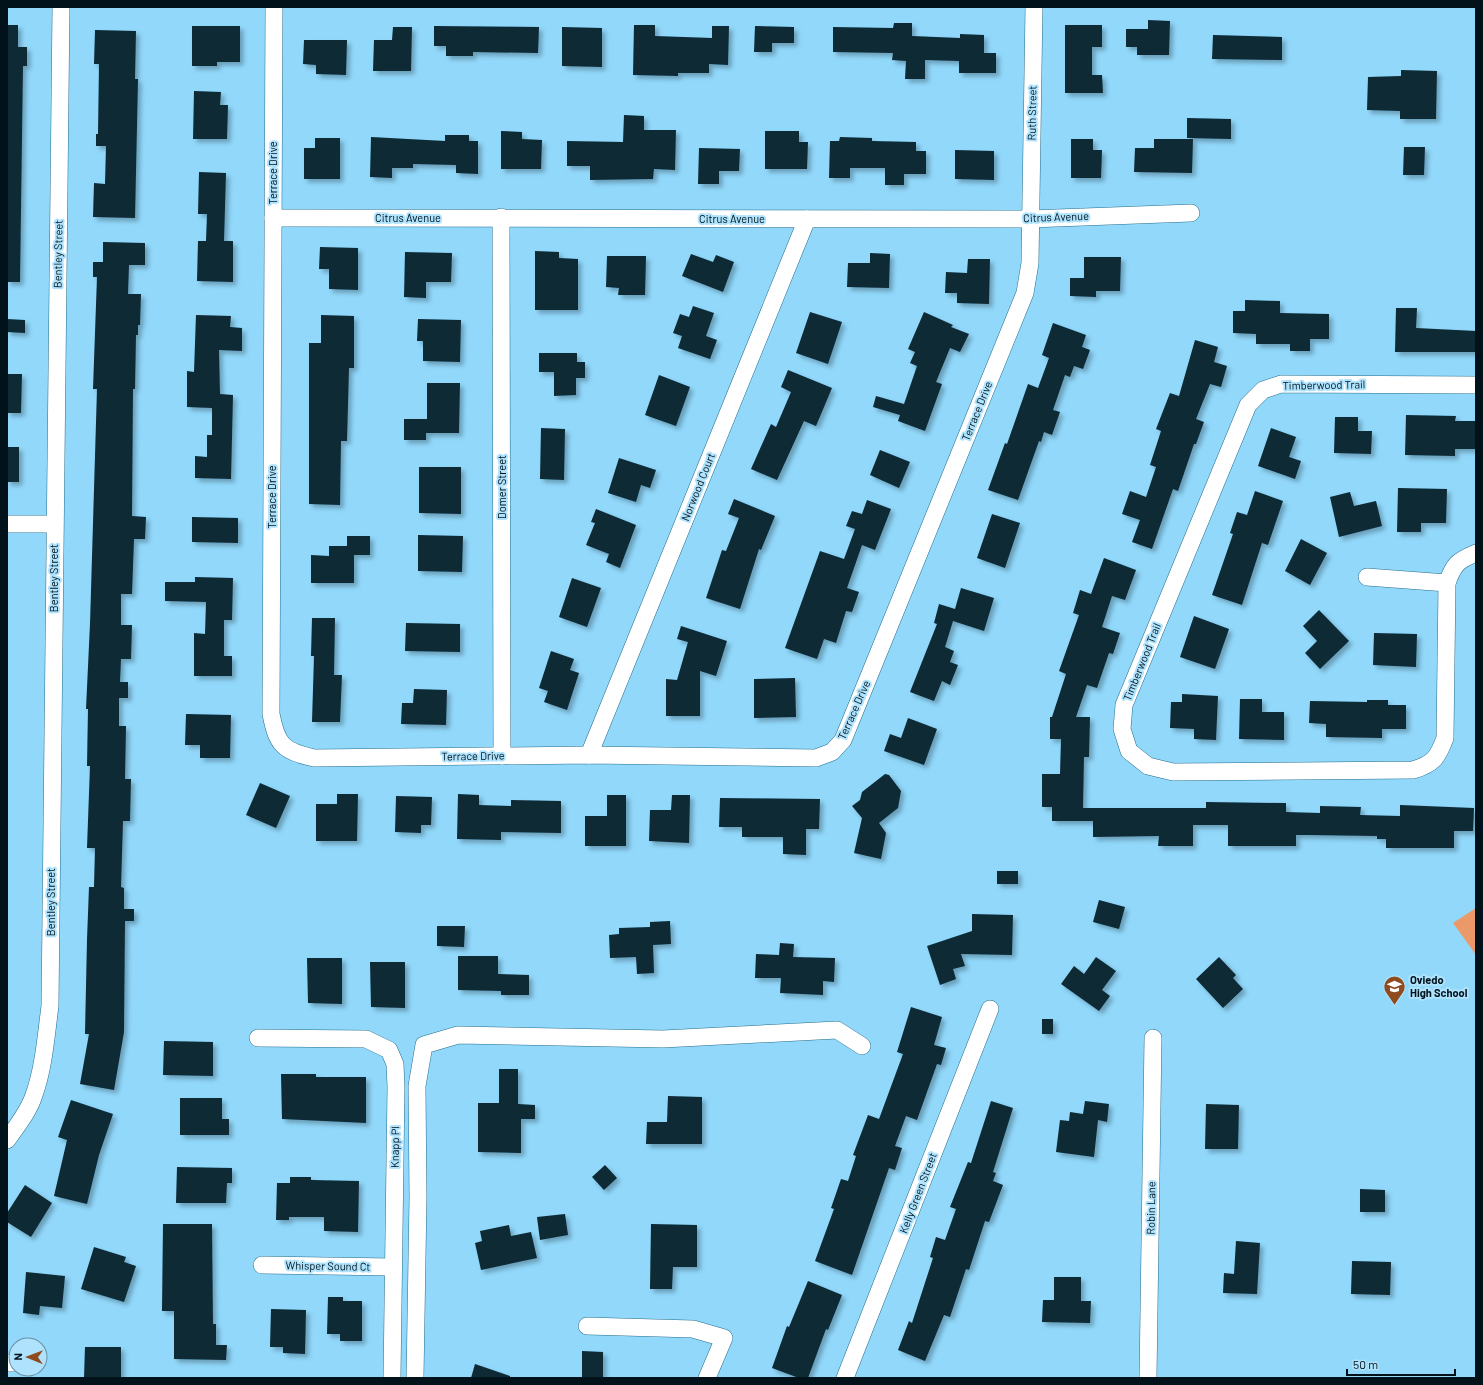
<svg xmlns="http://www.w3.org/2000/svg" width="1483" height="1385" viewBox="0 0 1483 1385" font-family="Barlow,sans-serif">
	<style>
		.green { fill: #ec9969 }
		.building { fill: #0b2936; filter: url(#shadow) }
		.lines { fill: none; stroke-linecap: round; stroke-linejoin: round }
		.minor-casing { stroke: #246e8d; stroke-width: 18 }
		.minor { stroke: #fff; stroke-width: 17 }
		.labels { text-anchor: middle; stroke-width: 4; stroke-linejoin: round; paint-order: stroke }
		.street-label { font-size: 11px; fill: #01121b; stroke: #afe3fd }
		.poi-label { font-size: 11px; font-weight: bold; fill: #01121b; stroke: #afe3fd; text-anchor: start }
	</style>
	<defs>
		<filter id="shadow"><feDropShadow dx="3.5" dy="3.5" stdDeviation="2" flood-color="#0004"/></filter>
	</defs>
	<rect width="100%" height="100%" fill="#91d8fb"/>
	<path class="green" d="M1476,908V955L1453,923Z"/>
	<g class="building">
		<path d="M1148,20L1170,21L1169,55H1137V47H1126V29H1148Z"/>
		<path d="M894,23H912V36L960,38V34L984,35V53H996V73H959V61L925,60V79H905L906,61L892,60L893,53L833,52V27L893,28Z"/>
		<path d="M7,25H18V47H27V66H23L20,282H7Z"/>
		<path d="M634,25H655V36L712,38V26H729L728,65L709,64V73H678V76L633,75Z"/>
		<path d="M1065,25H1102V47H1092V75H1102L1103,93H1065Z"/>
		<path d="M192,26H240V62H217V66H192Z"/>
		<path d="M434,26L539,27L538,53L473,52V56H446V46H434Z"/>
		<path d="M755,26L794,27V43H772V52H754Z"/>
		<path d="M393,27H412L411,71H373L374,40H392Z"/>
		<path d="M562,27L602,28V67L562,66Z"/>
		<path d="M95,30L136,31L135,79H138L135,218L93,217L94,183L105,184L106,146H96V134H98L99,64H94Z"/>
		<path d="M1213,35L1282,37V60L1212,59Z"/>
		<path d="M304,40H347L346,75L316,74V65L303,64Z"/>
		<path d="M1401,70L1437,71L1436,119H1400V111L1367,110L1368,77L1401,76Z"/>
		<path d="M194,91L221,92L220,105H228L227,139H193Z"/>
		<path d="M624,115L644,116V130H676L675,170L654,169L653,179L590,180V166H567V141L623,142Z"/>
		<path d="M1187,118L1231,119V139L1187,138Z"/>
		<path d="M501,131L522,132V139L542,140L541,169H501Z"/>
		<path d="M765,131H799V142H808L807,169H765Z"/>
		<path d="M445,135H469V141H478V174L456,173V165L413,164V168H392V178L370,177L371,137L445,141Z"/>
		<path d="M840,137L872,138V141L916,142V151H926V174H904V185H885V168H850V178H829L830,141H839Z"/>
		<path d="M315,138H340V179H304V148H315Z"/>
		<path d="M1071,139H1093V150H1102L1101,178H1071Z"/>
		<path d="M1154,139H1193L1192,173L1134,172L1135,148H1154Z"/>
		<path d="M1404,147H1425L1424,175H1403Z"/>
		<path d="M699,148L740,149L739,171H719V184H698Z"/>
		<path d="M955,150L994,151V180L955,179Z"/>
		<path d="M199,172L226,173L224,241H233V282L197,281L198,241H206L207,214H198Z"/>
		<path d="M103,242L145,243V265H129L128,294H141L140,325H138V335H136L135,389H133L132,516L146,517L145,539H134L132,594H121V625H132L131,659H121L120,682H128V698H119V726H126L125,779H131L130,821H123L121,887L124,888V909H134V921H125L124,1032L114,1090L80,1084L89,1034H85L87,940L89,887H94L95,848H87L90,766H87L88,709H86L90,624L97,389H93L97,277H93V262H103Z"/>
		<path d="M320,247L358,248V290L329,289V269H319Z"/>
		<path d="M535,251L559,252V258L578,259V310H535Z"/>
		<path d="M405,252L452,253L451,282H426V298L404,297Z"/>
		<path d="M870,253L890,254L889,288L847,287L848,263H870Z"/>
		<path d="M691,254L713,262L716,255L734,262L723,292L682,276Z"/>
		<path d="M607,256H646L645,295H618L619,288L606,287Z"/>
		<path d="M1084,257H1121L1120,291H1096V297L1070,296V278H1084Z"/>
		<path d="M968,259H990L989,304L957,303V293H945L946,272L967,273Z"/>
		<path d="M1245,300L1280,301V313L1329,314V339H1310V351H1290V344H1256V334L1233,333V311H1245Z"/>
		<path d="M693,306L714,313L706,336L717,340L710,359L678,348L682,336L673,333L680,314L689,317Z"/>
		<path d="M1396,308H1417L1416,328L1476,331V352H1395Z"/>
		<path d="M810,312L842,322L828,364L796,353Z"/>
		<path d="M924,312L953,325L951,327L969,334L960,352L950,348L936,382L942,384L925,431L898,421L900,415L873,407L876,396L904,404L917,366L910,363L915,352L908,349Z"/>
		<path d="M196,315L231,316L230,327L242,328V351L219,350L220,394L233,395L231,479L195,478V456L207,457V435H212V408L187,407V371L194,372Z"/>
		<path d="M321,315L354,316V368H349L347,441H341L340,505L309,504V343H321Z"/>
		<path d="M7,319L25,320V333L7,332Z"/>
		<path d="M418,319L461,320L460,362L423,361V341H417Z"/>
		<path d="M1053,323L1086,335L1082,347L1090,350L1083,369L1074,366L1070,377L1065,375L1053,410L1060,412L1052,435L1044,432L1041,442L1039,441L1018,500L988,490L1005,443L1007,444L1028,384L1038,388L1049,358L1042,355Z"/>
		<path d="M1195,340L1218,347L1214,362L1227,366L1221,387L1210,384L1196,419L1204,422L1196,444H1194L1178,491L1173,489L1152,549L1132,542L1140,520L1122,514L1130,491L1146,497L1156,467L1150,465L1161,431L1156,429L1170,393L1179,396Z"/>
		<path d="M539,353H577V362H585V378H576V395L554,396V372H539Z"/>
		<path d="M788,370L832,388L816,426L804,421L777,480L751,469L771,424L776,427L791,392L781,387Z"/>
		<path d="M7,374H22L21,413H7Z"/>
		<path d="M659,375L690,387L676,426L645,415Z"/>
		<path d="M427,383H460L459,433H426V440H404V419H427Z"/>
		<path d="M1406,415L1456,416L1455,421H1476V449H1455V456L1405,455Z"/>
		<path d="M1335,417H1358V431H1372L1371,454L1334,453Z"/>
		<path d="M541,428L565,429L564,480L540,479Z"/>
		<path d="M1271,428L1296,437L1289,457L1301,461L1295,479L1258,466Z"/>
		<rect x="7" y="447" width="12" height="35"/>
		<path d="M880,450L910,462L899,488L870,475Z"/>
		<path d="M619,458L656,470L650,488L641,485L636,502L608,493Z"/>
		<path d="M419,467H461V514L419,513Z"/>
		<path d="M1398,488L1447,489L1446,523H1421V532H1397Z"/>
		<path d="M1255,491L1283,501L1268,545L1262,543L1242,605L1212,595L1233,534L1230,533L1237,512L1247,515Z"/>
		<path d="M1350,492L1354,506L1376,501L1382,526L1339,537L1330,497Z"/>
		<path d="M734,499L775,516L761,550L759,549L740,609L706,598L722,550L726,551L739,518L728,514Z"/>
		<path d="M867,500L891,509L875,550L862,545L847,588L859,592L852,612L846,611L836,643L824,639L817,659L785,648L820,551L844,559L855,529L846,526L852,511L862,514Z"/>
		<path d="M596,509L636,525L620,568L606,562L609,554L586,545L595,523L591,522Z"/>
		<path d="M992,514L1020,523L1005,568L977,558Z"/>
		<path d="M192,517L238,518V543L192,542Z"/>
		<path d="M418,535L463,536L462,572L418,571Z"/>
		<path d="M347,536H370V555H354V583H311V555L329,556V546H347Z"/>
		<path d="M1301,539L1327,553L1310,585L1285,571Z"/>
		<path d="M1104,558L1136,570L1125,600L1112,596L1102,627L1120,633L1113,654L1109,653L1097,688L1087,685L1076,717H1090L1089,757H1084L1083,808H1206V802L1286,803V812L1320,813V806L1361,807L1360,815L1400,816V805L1474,808L1473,831H1454V848H1386V839H1377V836L1308,835H1296V846H1228V825H1193V846H1158L1159,836L1093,837V821H1052V807H1042V774H1060L1061,739H1050V717H1052L1066,674L1059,671L1079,615L1073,613L1080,590L1091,594Z"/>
		<path d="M195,577L233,578L232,620H224V656H232V676H194V633L205,634L206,602L165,601V582H195Z"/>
		<path d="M572,578L601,588L587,627L559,617Z"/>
		<path d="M961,588L994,598L984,631L953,621L945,647L954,651L950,662L958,665L950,685L942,681L934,701L910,692L937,624L934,623L939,604L955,609Z"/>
		<path d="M1319,610L1349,641L1320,669L1305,653L1317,641L1303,626Z"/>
		<path d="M1194,616L1229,629L1215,669L1180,657Z"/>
		<path d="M312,618H335L334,675H342L340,722H312L314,656H311Z"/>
		<path d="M406,623L460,624V652L405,651Z"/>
		<path d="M681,626L727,641L716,676L700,671V716H666V679L677,680L688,642L677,639Z"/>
		<path d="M1374,633L1417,634L1416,667L1373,665Z"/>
		<path d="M551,651L574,659L570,670L579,673L567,710L544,702L548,691L539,688Z"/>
		<path d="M795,678L796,717L754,718V679Z"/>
		<path d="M414,689L447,690L446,725L401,724L402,703H413Z"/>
		<path d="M1182,694L1218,696L1216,740L1194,739V729L1170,728L1171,702H1182Z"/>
		<path d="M1240,699H1262V712H1284V740L1239,739Z"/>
		<path d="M1367,700H1388V705H1406V729H1382V738L1326,737V724L1309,723L1310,701L1367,702Z"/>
		<path d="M186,714L231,715L230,758H200V745H185Z"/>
		<path d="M908,718L937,729L924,765L884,751L890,734L901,738Z"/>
		<path d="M885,774L889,775L901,791L898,808L879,823L886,833L881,859L854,853L862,818L852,806L860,800L862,792Z"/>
		<path d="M260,783L290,796L276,828L246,815Z"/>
		<path d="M337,794H358L357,841H316V804H337Z"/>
		<path d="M458,794L479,795V805L511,806V800L561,801V833L501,832V840L457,839Z"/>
		<path d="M607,795H626V846H585V816H607Z"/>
		<path d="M672,795H690L689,843L649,841L650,810H671Z"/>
		<path d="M396,796L432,797L431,825H421V833L395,832Z"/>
		<path d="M720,798L820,799L819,829H806V855L783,854V837H742V827H719Z"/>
		<rect x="997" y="871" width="21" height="13"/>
		<path d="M1099,900L1125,907L1119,929L1093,922Z"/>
		<path d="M972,914L1013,915L1012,955L961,954L965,966L953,969L956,979L940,985L927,946L972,931Z"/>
		<path d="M670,921L671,944L653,945L654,973L637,974L636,957L610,958L609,935L619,934V928L650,927V922Z"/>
		<path d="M437,926H465L464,947L437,946Z"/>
		<path d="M780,943L794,944L793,957L835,958L834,982L823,981V995L780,993L781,978H755L756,954L779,955Z"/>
		<path d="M458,956H498V974L529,975V995H501V991L458,990Z"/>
		<path d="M1096,957L1116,971L1102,990L1110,996L1099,1011L1061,984L1074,966L1084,974Z"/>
		<path d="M1219,957L1236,975L1233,978L1243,989L1223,1008L1196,979Z"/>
		<path d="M307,958H342V1004L308,1003Z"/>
		<path d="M370,962H405V1008L371,1007Z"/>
		<path d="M911,1007L942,1017L934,1045L946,1048L941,1065L937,1064L917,1120L906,1116L895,1146L902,1148L895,1170L889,1168L852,1275L815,1261L834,1209L831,1208L841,1179L848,1181L856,1156L853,1155L868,1115L879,1119L903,1054L897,1052Z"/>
		<rect x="1042" y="1019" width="11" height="15"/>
		<path d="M164,1041L213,1042V1076L163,1075Z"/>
		<path d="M499,1069H518V1104L535,1105V1119H521V1153L478,1152V1103H499Z"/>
		<path d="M281,1074H316V1077H366V1123L282,1119Z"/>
		<path d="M668,1096L702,1097V1144H646L647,1122H667Z"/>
		<path d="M180,1098H222V1119H229V1135H180Z"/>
		<path d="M71,1100L113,1114L99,1155L87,1204L54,1196L67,1140L58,1137Z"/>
		<path d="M991,1101L1013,1108L993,1172L996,1173L993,1181L1003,1185L989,1222L985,1221L969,1270L966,1269L950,1317L944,1315L925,1361L898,1350L909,1321L912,1323L933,1258L930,1257L936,1237L945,1240L956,1209L950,1207L968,1162L971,1163Z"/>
		<path d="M1085,1101L1109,1104L1107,1122L1098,1120L1094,1157L1056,1152L1060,1120L1069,1121L1070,1112L1083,1114Z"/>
		<path d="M1206,1104L1239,1105L1238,1149H1205Z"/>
		<path d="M605,1165L617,1178L604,1190L592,1177Z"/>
		<path d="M177,1167L232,1168V1183H227L226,1203H176Z"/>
		<path d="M290,1177H311V1180L359,1181L358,1232L324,1231V1217H289V1220H276L277,1183H290Z"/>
		<path d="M25,1185L52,1203L31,1237L7,1222V1213Z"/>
		<path d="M1360,1189L1385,1190V1212H1360Z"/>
		<path d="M565,1214L568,1235L540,1240L537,1217Z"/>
		<path d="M163,1224H212L213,1324H216V1345H227L226,1360L174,1359V1311H162Z"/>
		<path d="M651,1224L697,1225V1267H673L672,1289H650Z"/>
		<path d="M509,1225L511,1236L531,1232L537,1258L481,1270L475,1243L482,1241L480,1231Z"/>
		<path d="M1236,1241L1260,1243L1257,1294L1223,1293L1224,1273L1234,1274Z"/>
		<path d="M94,1247L126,1257L124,1262L136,1266L124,1302L81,1289Z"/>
		<path d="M1352,1261L1391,1262L1390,1295L1351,1294Z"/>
		<path d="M26,1272L65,1276L62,1308L40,1306L39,1315L23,1313Z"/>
		<path d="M1054,1277H1081V1301H1091L1090,1323L1042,1322L1043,1300H1054Z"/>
		<path d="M808,1281L842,1295L828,1330L826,1329L808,1378H799L772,1368L787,1326L789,1327Z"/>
		<path d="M328,1297H343V1301H362V1341H340V1334H327Z"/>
		<path d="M271,1309L306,1310L305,1354L283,1353V1347H270Z"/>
		<path d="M85,1347H121V1378H84Z"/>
		<path d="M582,1351L603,1352V1378H582Z"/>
		<path d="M475,1364L510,1376V1378H471Z"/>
	</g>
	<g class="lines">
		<defs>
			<g id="minor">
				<path d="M274,7L271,714C277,745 283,751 314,758L589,755L816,758L832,752L843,740L1025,293L1030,263L1034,7"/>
				<path d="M501,217L502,756"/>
				<path d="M273,218L1030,219L1191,213"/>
				<path d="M1476,385L1281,384L1263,390L1248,405L1124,705L1122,729L1129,751L1148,766L1173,772L1413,770C1434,764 1438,757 1445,738L1447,583C1454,564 1457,561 1476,553"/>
				<path d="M7,524H54"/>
				<path d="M1367,577L1447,583"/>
				<path d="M589,755L807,219"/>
				<path d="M258,1038L366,1039L389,1050L395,1064L396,1087L392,1378"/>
				<path d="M7,1140C17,1126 29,1111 34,1095C44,1067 46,1036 50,1006L61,7"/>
				<path d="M262,1265L393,1267"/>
				<path d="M587,1326L693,1329L724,1338L707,1378"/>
				<path d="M7,1363H16"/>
				<path d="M415,1378L418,1198L417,1086L424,1045L458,1035L663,1039L837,1030L862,1046"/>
				<path d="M845,1378L990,1009"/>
				<path d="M1148,1378L1153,1038"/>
			</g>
		</defs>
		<use href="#minor" class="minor-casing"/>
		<use href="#minor" class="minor"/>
	</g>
	<defs>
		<symbol id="school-pin" viewBox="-11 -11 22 30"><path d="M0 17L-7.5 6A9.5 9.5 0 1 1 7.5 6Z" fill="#8f4b1e" stroke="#afe3fd"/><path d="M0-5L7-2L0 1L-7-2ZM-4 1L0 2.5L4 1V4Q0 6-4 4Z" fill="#fff"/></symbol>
	</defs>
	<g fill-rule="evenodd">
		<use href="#school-pin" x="1382" y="974" width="25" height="34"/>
	</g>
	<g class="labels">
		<g class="street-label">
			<text transform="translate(1032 113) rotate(-89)" y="4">Ruth Street</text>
			<text transform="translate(273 173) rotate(-90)" y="4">Terrace Drive</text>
			<text transform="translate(1056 217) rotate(-2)" y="4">Citrus Avenue</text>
			<text x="408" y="222">Citrus Avenue</text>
			<text x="732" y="223">Citrus Avenue</text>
			<text transform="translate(58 254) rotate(-89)" y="4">Bentley Street</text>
			<text transform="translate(1324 385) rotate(-1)" y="4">Timberwood Trail</text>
			<text transform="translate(977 411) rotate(-68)" y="4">Terrace Drive</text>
			<text transform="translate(502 487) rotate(-90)" y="4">Domer Street</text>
			<text transform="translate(698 487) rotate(-68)" y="4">Norwood Court</text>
			<text transform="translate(272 497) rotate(-90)" y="4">Terrace Drive</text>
			<text transform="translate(54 578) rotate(-90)" y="4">Bentley Street</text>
			<text transform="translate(1142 662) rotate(-68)" y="4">Timberwood Trail</text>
			<text transform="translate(854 710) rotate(-66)" y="4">Terrace Drive</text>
			<text transform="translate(473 756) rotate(-1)" y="4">Terrace Drive</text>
			<text transform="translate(51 902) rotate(-90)" y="4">Bentley Street</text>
			<text transform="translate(395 1147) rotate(-89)" y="4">Knapp Pl</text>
			<text transform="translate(918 1193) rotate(-69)" y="4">Kelly Green Street</text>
			<text transform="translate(1151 1208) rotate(-89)" y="4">Robin Lane</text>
			<text transform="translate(328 1266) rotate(1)" y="4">Whisper Sound Ct</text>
		</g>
		<g class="poi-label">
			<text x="1410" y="984">Oviedo<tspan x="1410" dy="13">High School</tspan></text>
		</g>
	</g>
	<rect width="1483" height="1385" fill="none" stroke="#01121b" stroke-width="16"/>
	<g transform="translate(28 1357) rotate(271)"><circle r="19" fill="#afe3fd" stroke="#698fa3"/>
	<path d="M0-3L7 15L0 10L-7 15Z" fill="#8f4b1e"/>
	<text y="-6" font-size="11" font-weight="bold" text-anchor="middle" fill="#01121b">N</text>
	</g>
	<path d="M1347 1369v6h108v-6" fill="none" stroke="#01121b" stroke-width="2"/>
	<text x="1353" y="1369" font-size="12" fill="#01121b" stroke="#afe3fd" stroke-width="3" paint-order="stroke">50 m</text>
</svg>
